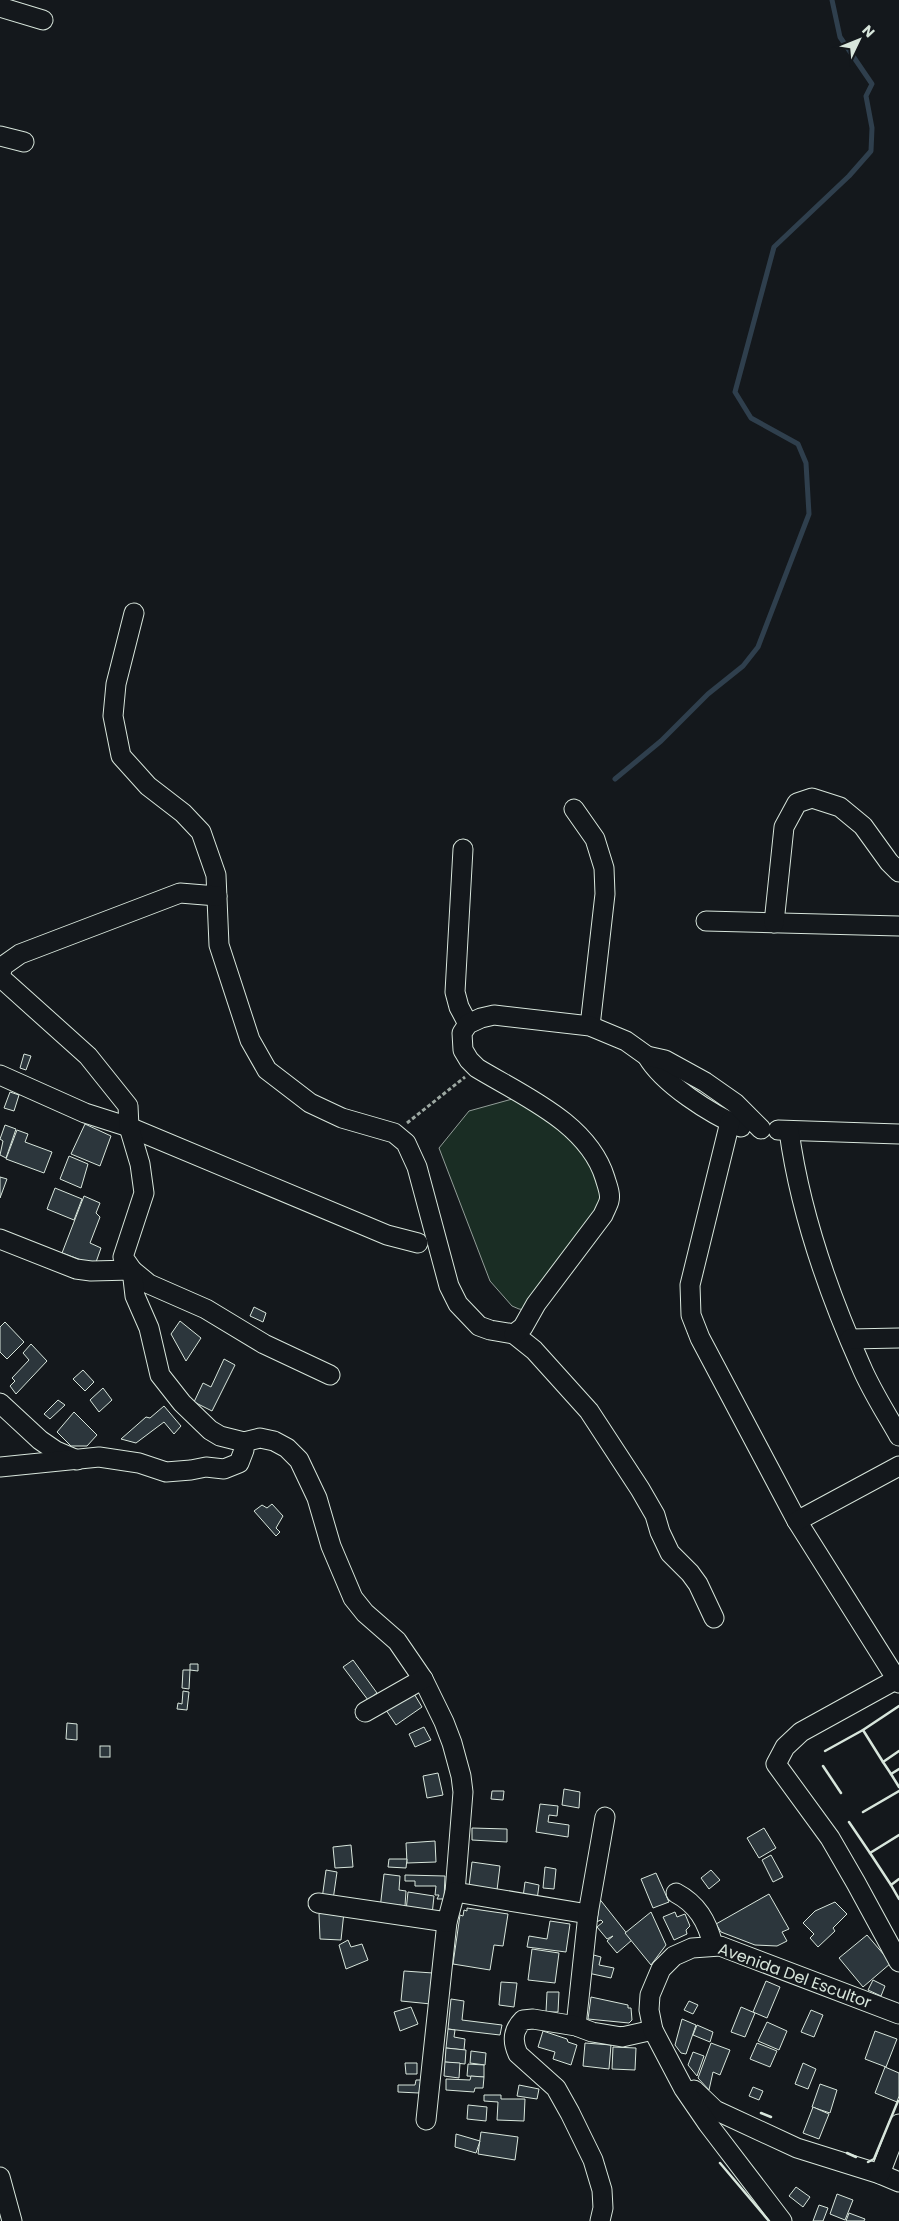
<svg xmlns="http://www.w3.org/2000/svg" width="899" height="2221" viewBox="0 0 899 2221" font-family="Poppins,sans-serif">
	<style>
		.green { fill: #1a2d24; stroke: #939e99 }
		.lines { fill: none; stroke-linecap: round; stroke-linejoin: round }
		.stream { stroke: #2f3f4d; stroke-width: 5 }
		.building { fill: #2c363c; stroke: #d8e6dc }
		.minor-casing { stroke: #d8e6dc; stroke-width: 21 }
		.path { stroke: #9da8a2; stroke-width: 3; stroke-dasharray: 4 2.5; stroke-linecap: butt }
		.minor { stroke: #14181c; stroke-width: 19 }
		.wall { stroke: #d8e6dc; stroke-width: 2.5 }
		.labels { text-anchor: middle; stroke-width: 4; stroke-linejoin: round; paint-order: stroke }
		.street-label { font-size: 16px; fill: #d8e6dc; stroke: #14181c }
	</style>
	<rect width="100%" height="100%" fill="#14181c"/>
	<path class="green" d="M523,1096L566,1122L613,1188L527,1310L519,1309L512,1306L490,1281L439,1148L469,1111Z"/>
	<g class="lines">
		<path class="stream" d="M615,779L661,741L708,694L743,666L758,647L809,514L806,463L798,444L751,418L735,392L774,247L849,176L871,151L872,128L866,96L872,84L840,37L832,0"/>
	</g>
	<g class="building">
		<path d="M24,1054L31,1056L26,1070L20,1068Z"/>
		<path d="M10,1092L19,1095L14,1111L4,1108Z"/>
		<path d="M85,1124L111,1136L100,1166L71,1154Z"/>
		<path d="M5,1125L16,1129L6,1158L0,1155L3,1141L0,1139Z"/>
		<path d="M17,1130L28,1134L25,1142L52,1152L44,1173L6,1159Z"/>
		<path d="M69,1156L88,1164L81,1188L60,1179Z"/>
		<path d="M0,1177L7,1179L0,1198Z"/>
		<path d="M55,1188L82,1199L74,1220L47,1209Z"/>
		<path d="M84,1196L100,1203L96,1213L100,1217L90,1243L101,1248L95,1265L62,1253Z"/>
		<path d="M254,1307L266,1313L263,1322L250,1316Z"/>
		<path d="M180,1321L201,1338L186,1361L171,1334Z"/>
		<path d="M5,1322L24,1342L7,1359L0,1352V1327Z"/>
		<path d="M31,1344L47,1361L16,1394L10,1386L15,1381L12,1378L29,1360L23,1353Z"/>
		<path d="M224,1359L235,1365L212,1411L194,1402L203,1383L211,1387Z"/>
		<path d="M83,1370L94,1382L85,1391L73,1379Z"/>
		<path d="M103,1388L112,1400L99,1412L90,1400Z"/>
		<path d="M58,1400L65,1405L50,1419L44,1414Z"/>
		<path d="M164,1406L181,1426L174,1434L164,1422L136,1443L121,1439L146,1417L150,1418Z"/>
		<path d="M74,1412L97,1435L87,1446H71L57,1432Z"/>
		<path d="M272,1504L283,1516L276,1528L280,1532L276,1536L254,1511L262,1505L267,1508Z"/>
		<path d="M353,1660L377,1693L368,1700L343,1667Z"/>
		<path d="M190,1664H198V1671L190,1670Z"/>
		<path d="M183,1670H190L189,1689L182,1688Z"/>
		<path d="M183,1691L189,1692L187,1710L177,1709L178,1703L182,1704Z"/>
		<path d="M413,1692L422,1707L396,1725L386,1710Z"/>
		<path d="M67,1723L77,1724V1740L66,1739Z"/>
		<path d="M424,1727L431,1740L415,1747L409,1734Z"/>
		<rect x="100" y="1746" width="10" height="11"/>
		<path d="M438,1773L443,1795L427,1798L423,1776Z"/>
		<path d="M564,1789L580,1792L579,1808L562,1805Z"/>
		<path d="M492,1791H504L503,1800L491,1799Z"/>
		<path d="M540,1804L558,1806L557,1816L549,1815L548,1822L569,1825L568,1837L536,1832Z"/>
		<path d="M472,1828L507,1829V1842L472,1840Z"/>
		<path d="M764,1828L776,1848L759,1858L747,1838Z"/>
		<path d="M435,1841L436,1862L407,1863L406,1843Z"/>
		<path d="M351,1845L353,1867L335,1868L333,1847Z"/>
		<path d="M771,1855L783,1877L773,1882L762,1860Z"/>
		<path d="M389,1859H407L406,1868L388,1867Z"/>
		<path d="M472,1862L500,1866L497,1890L469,1886Z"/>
		<path d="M545,1867L556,1869L554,1889L543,1888Z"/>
		<path d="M326,1870L337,1872L333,1900L322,1899Z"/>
		<path d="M711,1870L720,1880L709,1889L701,1878Z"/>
		<path d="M656,1873L669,1902L653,1908L641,1879Z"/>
		<path d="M384,1874L400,1876L399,1890L406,1891L405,1906L399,1905L398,1911L380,1909Z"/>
		<path d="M405,1875L445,1876L444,1899H437L439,1895H435L436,1886H415V1881H405Z"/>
		<path d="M525,1882L539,1885L537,1900L523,1897Z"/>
		<path d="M408,1892L434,1896L432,1915L406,1911Z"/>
		<path d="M769,1894L789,1929L782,1932L787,1941L777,1946L755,1945L721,1932L716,1924Z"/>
		<path d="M598,1897L632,1940L617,1953L607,1941L613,1936L607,1939L597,1927L603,1922L601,1920L596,1922Z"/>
		<path d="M835,1902L847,1914L833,1928L835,1931L818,1947L810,1938L814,1934L803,1923L815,1911Z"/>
		<path d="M467,1908L508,1914L503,1946L494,1945L490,1970L453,1964L460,1915L463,1916L464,1910L467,1911Z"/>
		<path d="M324,1910L344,1912L341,1940L320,1939L319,1914Z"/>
		<path d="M651,1912L666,1945L651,1965L625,1933Z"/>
		<path d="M675,1912L677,1917L685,1914L690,1926L686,1930L687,1934L674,1940L663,1917Z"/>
		<path d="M550,1921L570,1924L566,1952L527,1947L529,1936L547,1939Z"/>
		<path d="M867,1935L891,1963L863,1987L839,1958Z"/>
		<path d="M348,1940L351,1947L362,1944L368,1960L346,1969L339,1945Z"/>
		<path d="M532,1949L559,1953L555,1983L528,1980Z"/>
		<path d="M590,1954L601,1957L599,1965L614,1968L611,1978L588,1973Z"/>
		<path d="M404,1971L433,1973L431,2004L401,2001Z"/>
		<path d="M873,1980L885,1986L881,1996L868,1990Z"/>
		<path d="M766,1981L780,1987L767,2018L753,2012Z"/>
		<path d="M501,1982L517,1983L514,2007L499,2005Z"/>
		<path d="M547,1992H559L558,2012H546Z"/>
		<path d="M591,1997L628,2005V2008H631L632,2020L629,2023L588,2019Z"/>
		<path d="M451,1999L464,2001L462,2020L502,2025L500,2035L448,2029Z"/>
		<path d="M689,2001L698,2005L693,2014L684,2010Z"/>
		<path d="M411,2007L418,2024L400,2031L394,2012Z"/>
		<path d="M741,2007L755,2013L745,2037L731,2032Z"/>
		<path d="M811,2010L823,2015L814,2037L801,2032Z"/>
		<path d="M682,2019L696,2025L686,2054L681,2053L675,2045Z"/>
		<path d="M767,2022L787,2031L779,2050L758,2041Z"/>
		<path d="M697,2025L713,2032L710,2042L693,2035Z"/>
		<path d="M448,2029L455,2030L454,2037L465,2039L464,2050L446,2048Z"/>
		<path d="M543,2031L567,2039L568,2042L577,2045L571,2065L553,2059L555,2052L538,2047Z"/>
		<path d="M875,2031L897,2039L886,2067L865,2059Z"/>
		<path d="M585,2043L611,2045L609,2069L583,2066Z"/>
		<path d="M711,2043L730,2050L720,2075L713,2072L709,2090L698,2078Z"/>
		<path d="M757,2043L777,2051L770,2067L750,2059Z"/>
		<path d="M613,2047L636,2048L635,2070L612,2069Z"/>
		<path d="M446,2048L466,2050L465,2064L445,2062Z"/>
		<path d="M471,2051L486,2053L485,2065L470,2063Z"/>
		<path d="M693,2052L704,2056L697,2076L688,2065Z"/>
		<path d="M445,2062L460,2063L459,2078L444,2076Z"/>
		<path d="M405,2063H417V2074H406Z"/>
		<path d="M803,2063L816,2069L808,2089L795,2084Z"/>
		<path d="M468,2064L484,2065V2077L467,2076Z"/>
		<path d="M885,2067L899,2073V2096L897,2102L875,2093Z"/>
		<path d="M471,2076L484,2077L483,2088H475L474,2092L446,2090V2079L470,2080Z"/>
		<path d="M416,2080H421L419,2093L398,2092V2085H415Z"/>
		<path d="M820,2084L837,2090L830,2113L812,2107Z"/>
		<path d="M519,2085L539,2089L537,2099L517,2096Z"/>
		<path d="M753,2087L763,2091L759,2100L749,2096Z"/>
		<path d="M484,2095H501V2099H525L524,2121L497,2120L498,2102L484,2101Z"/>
		<path d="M468,2105L487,2107L486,2121L467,2119Z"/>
		<path d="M813,2107L829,2114L819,2139L803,2133Z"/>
		<path d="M481,2132L518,2137L515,2160L478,2154Z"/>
		<path d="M456,2134L480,2141L476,2153L455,2147Z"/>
		<path d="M796,2187L810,2197L803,2207L789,2196Z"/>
		<path d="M837,2194L853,2200L845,2220L830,2214Z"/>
		<path d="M819,2205L828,2208L823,2221H813Z"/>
		<path d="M849,2213L865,2219L864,2221H846Z"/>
	</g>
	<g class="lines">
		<defs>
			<g id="minor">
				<path d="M0,7L43,20"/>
				<path d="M0,136L24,142"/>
				<path d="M134,613L116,684L113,716L121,756L148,786L183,813L201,832L216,875L219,945L250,1040L267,1070L310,1103L342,1118L394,1133L406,1143L417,1167L449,1286L458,1304L479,1326L490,1330L514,1334L534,1350L589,1411L640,1489L655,1515L660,1532L670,1553L690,1573L698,1584L714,1618"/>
				<path d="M574,809L595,839L604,868L605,894L590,1026"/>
				<path d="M463,849L455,992L459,1007L468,1024"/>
				<path d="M706,921L899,926"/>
				<path d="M774,923L784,827L797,803L812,798L840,807L863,826L889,862L899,872"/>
				<path d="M647,1056C663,1084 711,1114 741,1127"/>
				<path d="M0,1075L85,1113L129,1127L387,1235L418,1243"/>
				<path d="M730,1122L690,1285L691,1315L700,1338L797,1521L899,1683"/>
				<path d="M778,1130L899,1134"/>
				<path d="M789,1131C800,1212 828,1292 861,1366C871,1390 886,1413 899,1436"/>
				<path d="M0,1239L76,1269L91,1271L132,1270L149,1284L206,1309L264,1344L330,1375"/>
				<path d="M514,1334L523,1327L536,1304L603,1215C605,1210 608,1205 609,1201C611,1194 607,1185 605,1178C588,1123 523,1096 477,1068L469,1060L463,1050L462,1033L468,1024L481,1018L494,1015L590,1026L626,1041L647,1056L665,1060L705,1082L735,1103L761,1129"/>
				<path d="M850,1339L899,1338"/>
				<path d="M0,1403L40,1440L56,1451L77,1460"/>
				<path d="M244,1442L260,1438L274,1441L287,1448L299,1460L317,1498L331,1546L353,1598L365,1613L397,1641L423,1679L444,1722L452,1743L461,1776L463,1792L455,1892L447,1922L426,2120"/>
				<path d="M0,1467L99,1457L139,1463L166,1472L191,1470L206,1467L224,1469L239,1463L244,1450V1442L220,1436L210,1430L182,1403L160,1375L149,1328L135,1296L132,1270L123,1257L144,1193L140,1164L129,1127L128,1106L88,1056L0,977L3,966L20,954L180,893L217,896"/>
				<path d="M797,1521L899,1466"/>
				<path d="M897,1679L801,1732L785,1747L776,1764L830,1838L856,1883L899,1962"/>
				<path d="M365,1712L423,1679"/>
				<path d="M455,1892L588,1914"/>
				<path d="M676,1893C697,1904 707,1921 713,1945"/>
				<path d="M318,1903L447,1922"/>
				<path d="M576,2026L588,1914L605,1817"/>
				<path d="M694,2090L715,2110L797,2148L880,2174L899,2182"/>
				<path d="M880,2174L899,2124"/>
				<path d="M0,2177L12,2221"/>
				<path d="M600,2221L603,2208L602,2190L593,2160L570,2113L556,2088L518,2054C512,2041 513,2030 523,2020L533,2019L576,2026L592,2032L622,2037L653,2030"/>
				<path d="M782,2221L708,2124L684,2089L653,2030L649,2010L650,1995L661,1969L674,1956L692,1948L720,1946L899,2014"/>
			</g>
		</defs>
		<use href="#minor" class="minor-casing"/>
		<path class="path" d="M407,1123L465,1077"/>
		<use href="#minor" class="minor"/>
		<g class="wall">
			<path d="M863,1730L899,1706"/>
			<path d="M825,1751L863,1730L883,1762"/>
			<path d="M823,1766L841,1793"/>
			<path d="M899,1769L891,1774L899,1787"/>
			<path d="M891,1774L883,1762L899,1751"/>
			<path d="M863,1812L899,1791"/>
			<path d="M849,1822L870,1853L899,1835"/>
			<path d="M870,1853L891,1885L899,1879"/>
			<path d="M891,1885L899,1899"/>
			<path d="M761,2113L771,2117"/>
			<path d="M847,2153L856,2157"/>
			<path d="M868,2162L874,2159L898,2101"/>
			<path d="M720,2163L769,2221"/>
		</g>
	</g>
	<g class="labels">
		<g class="street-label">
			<text transform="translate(795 1975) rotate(20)" y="6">Avenida Del Escultor</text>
		</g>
	</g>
	<g transform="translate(859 40) rotate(47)" stroke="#14181c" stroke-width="4" paint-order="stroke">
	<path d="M0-4L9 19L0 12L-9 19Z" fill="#d8e6dc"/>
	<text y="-8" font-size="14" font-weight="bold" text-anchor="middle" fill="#d8e6dc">N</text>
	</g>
</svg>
